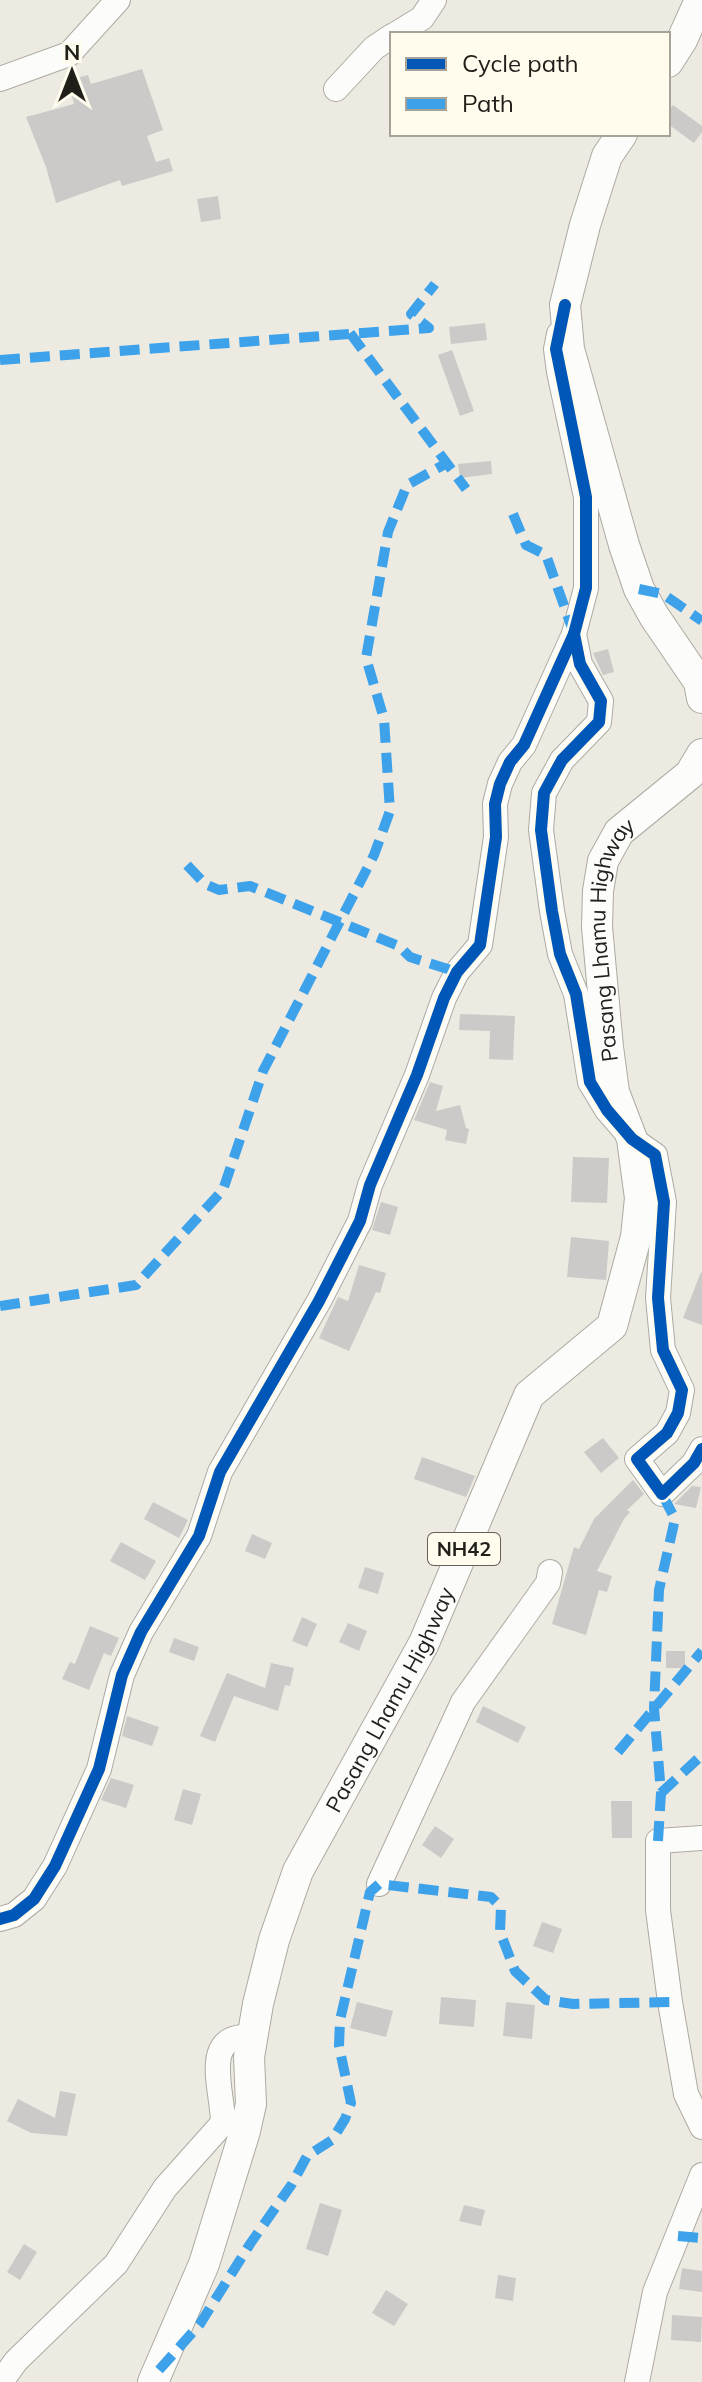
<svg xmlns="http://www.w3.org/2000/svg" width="702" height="2382" viewBox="0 0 702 2382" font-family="Mulish,sans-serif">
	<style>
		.building { fill: #cccac8 }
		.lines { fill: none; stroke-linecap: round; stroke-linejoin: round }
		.minor-casing { stroke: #acaaa2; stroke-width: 26 }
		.major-casing { stroke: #acaaa2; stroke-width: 32 }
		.minor { stroke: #fcfcfa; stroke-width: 24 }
		.major { stroke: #fcfcfa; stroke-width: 30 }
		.quiet { stroke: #3da2ea; stroke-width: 10; stroke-dasharray: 20 10; stroke-linecap: butt }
		.cycleway-casing { stroke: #fffbed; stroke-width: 17 }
		.cycleway { stroke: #0057b8; stroke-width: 12 }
		.labels { text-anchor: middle; stroke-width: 8; stroke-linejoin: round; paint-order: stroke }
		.shield { fill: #fffbed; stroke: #636159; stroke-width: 2 }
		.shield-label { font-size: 20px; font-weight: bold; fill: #201f19 }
		.street-label { font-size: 22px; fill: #201f19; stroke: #fffbed }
	</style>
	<rect width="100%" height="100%" fill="#edeae1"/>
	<g class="building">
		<path d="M142,69L163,130L147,136L156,162L169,158L173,171L122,186L120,180L56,203L46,167L26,117L74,104L68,80L88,75L91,84Z"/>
		<path d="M673,105L702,126V132L694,143L668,124V112Z"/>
		<path d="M218,196L221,219L201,222L197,199Z"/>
		<path d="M485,323L487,340L451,344L449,327Z"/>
		<path d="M452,350L474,411L460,416L438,355Z"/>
		<path d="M491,461L492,474L460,478L458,464Z"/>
		<path d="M608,649L614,672L603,675L593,653Z"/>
		<path d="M460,1014L515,1016L513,1060L489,1059L490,1031L459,1030Z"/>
		<path d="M430,1082L443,1086L436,1111L460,1105L466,1128L469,1129L466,1144L445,1140L447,1130L414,1120Z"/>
		<path d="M573,1157L609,1158L607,1203L571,1202Z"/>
		<path d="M381,1202L398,1207L390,1235L372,1230Z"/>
		<path d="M571,1237L609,1241L606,1280L567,1277Z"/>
		<path d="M359,1265L386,1273L380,1293L376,1292L349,1351L319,1338L338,1297L348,1301Z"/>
		<path d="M701,1272L702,1273V1325L683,1318Z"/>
		<path d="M603,1438L619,1458L601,1473L584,1452Z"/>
		<path d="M422,1457L475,1476L466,1497L414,1479Z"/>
		<path d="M633,1480L644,1494L627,1510L630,1512L624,1519L597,1571L612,1576L607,1592L599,1590L586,1635L552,1624L574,1547L579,1549L594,1519Z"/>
		<path d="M692,1486L701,1487L696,1508L674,1504Z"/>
		<path d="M153,1502L188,1520L179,1538L144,1519Z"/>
		<path d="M252,1534L272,1543L265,1559L245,1551Z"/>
		<path d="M121,1542L156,1561L145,1580L110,1561Z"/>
		<path d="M365,1567L384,1573L378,1594L358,1588Z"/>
		<path d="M302,1617L317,1624L307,1647L292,1641Z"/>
		<path d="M348,1623L367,1631L359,1651L339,1642Z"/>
		<path d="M90,1626L119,1638L111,1656L104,1653L89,1690L62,1679L70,1662L75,1664Z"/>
		<path d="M174,1638L199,1647L194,1661L169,1652Z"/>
		<rect x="666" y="1651" width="19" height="17"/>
		<path d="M271,1663L294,1668L290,1686L285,1685L278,1711L234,1696L215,1742L200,1736L227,1673L265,1688Z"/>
		<path d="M483,1706L526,1727L518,1743L476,1722Z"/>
		<path d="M127,1716L159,1727L152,1746L122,1736Z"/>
		<path d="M111,1778L134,1785L126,1808L101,1800Z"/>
		<path d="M183,1789L201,1794L192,1825L174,1820Z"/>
		<path d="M611,1801H632V1838H612Z"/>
		<path d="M435,1826L454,1839L441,1858L422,1845Z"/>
		<path d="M542,1922L562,1929L553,1953L533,1946Z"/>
		<path d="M441,1997L476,2000L474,2027L439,2024Z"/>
		<path d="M357,2002L393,2011L386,2037L350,2028Z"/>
		<path d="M506,2002L535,2005L532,2039L503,2036Z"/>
		<path d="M60,2091L76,2094L67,2136L31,2133L7,2121L18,2099L55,2118Z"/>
		<path d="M320,2203L342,2210L328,2256L306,2249Z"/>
		<path d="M464,2205L485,2210L481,2226L459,2221Z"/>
		<path d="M24,2244L37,2252L20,2280L7,2272Z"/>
		<path d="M682,2268L702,2271V2292L679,2289Z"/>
		<path d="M498,2275L516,2278L513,2301L495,2298Z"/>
		<path d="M386,2290L408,2304L394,2326L372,2313Z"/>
		<path d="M672,2315L702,2317L701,2342L671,2340Z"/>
	</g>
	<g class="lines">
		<defs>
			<g id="minor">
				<path d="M396,34L422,18L434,0"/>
				<path d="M0,79L69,54L118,0"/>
				<path d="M336,89L374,48L392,36"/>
				<path d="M559,334L556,349L559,372L586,497V588L574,634L580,664L601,701L599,722L562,760L544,793L541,830L552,911L560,954L576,994L590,1082L607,1110L632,1139L655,1155L664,1202L658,1298L663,1350L682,1390L678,1413L667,1433L637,1459L662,1494L694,1463L702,1449"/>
				<path d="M702,1838L658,1841V1910L670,2002L686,2094L702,2127"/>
				<path d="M379,1884L463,1702L548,1583L550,1572"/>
				<path d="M0,1919L14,1915L34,1899L55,1866L99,1769L122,1675L141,1632L199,1536L220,1472L319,1301L360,1221L370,1185L417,1075L444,998L457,972L480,945L496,837L495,804L500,784L510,762L524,745L574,634"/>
				<path d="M1,2382L16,2361L116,2264L165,2188L223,2123C223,2090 199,2032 253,2037"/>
				<path d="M637,2382L655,2292L702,2175"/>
			</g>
			<g id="major">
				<path d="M668,62L682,40L700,0"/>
				<path d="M622,134L607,156L585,225L565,305L569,349L624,545L639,589L654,616L699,682L702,698"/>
				<path id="s1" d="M153,2382L204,2264L245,2131L251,2104L249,2057L258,2004L274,1940L298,1871L424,1643L529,1395L612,1326L636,1237L640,1198L632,1139L614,1092L608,1047L597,927L598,891L603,861L619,832L690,774L702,754"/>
			</g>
		</defs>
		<use href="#minor" class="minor-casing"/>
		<use href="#major" class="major-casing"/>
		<use href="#minor" class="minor"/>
		<use href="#major" class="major"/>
		<g class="quiet">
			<path d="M350,333L466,489"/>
			<path d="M0,360L429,328L411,314L435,284"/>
			<path d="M513,514L526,545L546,555L573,631"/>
			<path d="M639,589L663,594L702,621"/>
			<path d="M187,865L205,884L219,890L250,886L399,946L410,957L457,972"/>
			<path d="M0,1306L136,1285L223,1190L263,1071L374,855L390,811L384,719L366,658L388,532L407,485L447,463"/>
			<path d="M618,1752L702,1651"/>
			<path d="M661,1793L702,1755"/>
			<path d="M658,1841L661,1793L654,1708L659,1590L675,1519L662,1494"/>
			<path d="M678,2236L702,2238"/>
			<path d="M159,2370L200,2324L250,2244L292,2184L307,2156L332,2140L345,2119L351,2103L339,2046L340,2020L370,1892L379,1884L491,1897L501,1907L500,1932L515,1971L546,2000L573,2004L670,2002"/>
		</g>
		<defs>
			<g id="cycleway">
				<path d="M565,305L556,349L586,497V588L574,634L580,664L601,701L599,722L562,760L544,793L541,830L552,911L560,954L576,994L590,1082L607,1110L632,1139L655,1155L664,1202L658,1298L663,1350L682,1390L678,1413L667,1433L637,1459L662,1494L694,1463L702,1449"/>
				<path d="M0,1919L14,1915L34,1899L55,1866L99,1769L122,1675L141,1632L199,1536L220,1472L319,1301L360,1221L370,1185L417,1075L444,998L457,972L480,945L496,837L495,804L500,784L510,762L524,745L574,634"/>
			</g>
		</defs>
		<use href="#cycleway" class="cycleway-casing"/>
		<use href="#cycleway" class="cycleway"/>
	</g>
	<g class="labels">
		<rect class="shield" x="428" y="1533" width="72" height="32" rx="6"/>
		<g class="shield-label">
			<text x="464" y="1556">NH42</text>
		</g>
		<g class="street-label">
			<text dy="8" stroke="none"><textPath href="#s1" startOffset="1570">Pasang Lhamu Highway</textPath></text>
			<text dy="8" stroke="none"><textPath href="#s1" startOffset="730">Pasang Lhamu Highway</textPath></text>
		</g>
	</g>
	<rect x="390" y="32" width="280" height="104" fill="#fffbed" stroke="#a6a398" stroke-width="2"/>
	<rect x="406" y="58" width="40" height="12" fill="#0057b8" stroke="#a6a398" stroke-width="2"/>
	<text x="462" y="72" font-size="24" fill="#201f19">Cycle path</text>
	<rect x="406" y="98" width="40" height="12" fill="#3da2ea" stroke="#a6a398" stroke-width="2"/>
	<text x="462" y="112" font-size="24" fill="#201f19">Path</text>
	<g transform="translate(72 72)" stroke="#fffbed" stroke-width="6" paint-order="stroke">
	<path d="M0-6L14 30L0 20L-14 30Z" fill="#201f19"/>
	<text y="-12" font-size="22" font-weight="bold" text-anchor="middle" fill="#201f19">N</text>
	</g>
</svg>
